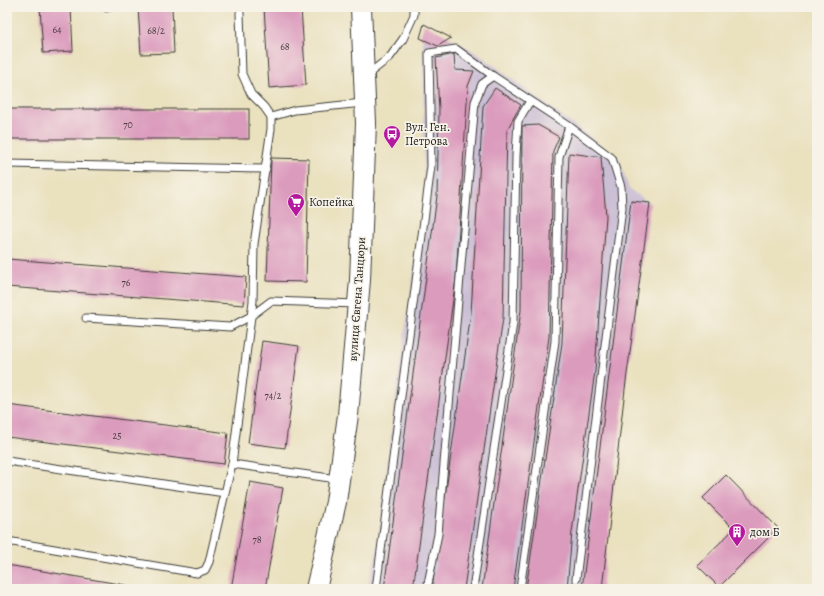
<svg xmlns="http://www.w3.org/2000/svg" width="824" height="596" viewBox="0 0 824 596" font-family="Alegreya,serif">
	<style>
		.industrial { fill: #cbbfd5 }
		.building { fill: #db9bbd }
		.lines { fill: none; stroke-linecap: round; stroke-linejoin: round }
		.lane-casing { stroke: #3b3a34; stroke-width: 9 }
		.secondary-casing { stroke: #3b3a34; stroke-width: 22 }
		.lane { stroke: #fff; stroke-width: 7 }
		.secondary { stroke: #fff; stroke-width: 20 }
		.labels { text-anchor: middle; stroke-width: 3.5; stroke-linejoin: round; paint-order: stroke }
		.number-label { font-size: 10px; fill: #4c3c44 }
		.poi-label { font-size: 12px; fill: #1c1c1c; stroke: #f7f3e8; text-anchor: start }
		.street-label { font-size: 12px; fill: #1c1c1c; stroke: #f7f3e8 }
	</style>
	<rect width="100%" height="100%" fill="#f7f3e8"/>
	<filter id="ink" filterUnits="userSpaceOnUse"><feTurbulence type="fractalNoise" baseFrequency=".025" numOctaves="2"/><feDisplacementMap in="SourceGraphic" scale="8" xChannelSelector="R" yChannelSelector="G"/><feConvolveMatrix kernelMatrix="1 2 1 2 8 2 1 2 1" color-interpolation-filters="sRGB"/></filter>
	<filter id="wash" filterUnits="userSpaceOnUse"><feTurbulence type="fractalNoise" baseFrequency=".012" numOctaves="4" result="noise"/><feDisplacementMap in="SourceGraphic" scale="16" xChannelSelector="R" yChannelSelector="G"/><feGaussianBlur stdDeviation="0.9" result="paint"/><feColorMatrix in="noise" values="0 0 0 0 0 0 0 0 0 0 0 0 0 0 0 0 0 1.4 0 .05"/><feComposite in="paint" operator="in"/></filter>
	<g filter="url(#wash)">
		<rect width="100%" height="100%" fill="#eae1bf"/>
		<path class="industrial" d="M423,38L438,46L451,38L480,55L619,159L629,189L650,203L625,389L601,589H367L377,551L396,392L424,204Z"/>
		<g id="blocks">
			<g class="building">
				<path d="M40,7H71L73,51L43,53Z"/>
				<path d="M138,7H172L174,53L141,54Z"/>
				<path d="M264,7H301L306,85L269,88Z"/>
				<path d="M424,24L451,38L438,46L420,38Z"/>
				<path d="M454,54L455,70L474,71L468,86L456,278L413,589H384L437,196L439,109L436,58Z"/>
				<path d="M495,88L521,105L514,117L507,130L503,318L464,589H432L471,313L483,106Z"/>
				<rect x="7" y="109" width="242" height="30"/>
				<path d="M538,125L559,137L553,151L549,337L513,589H482L521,310L522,126Z"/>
				<path d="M569,153L601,157L606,216L595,371L572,532L567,589L553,586L552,589H526L562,343Z"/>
				<path d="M271,158L309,159L306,282L267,281Z"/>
				<path d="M631,201L650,203L625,389L602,589H582Z"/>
				<path d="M7,259L246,277L244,305L7,287Z"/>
				<path d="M262,341L299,346L285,448L248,443Z"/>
				<path d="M7,405L228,433L224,464L7,437Z"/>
				<path d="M726,475L778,528L719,587L697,565L734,529L703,498Z"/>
				<path d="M250,482L283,488L265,589H231Z"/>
				<path d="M7,565L143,588V589H7Z"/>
			</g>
		</g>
	</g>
	<g filter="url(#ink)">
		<use href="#blocks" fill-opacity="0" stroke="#3b3a34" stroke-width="1"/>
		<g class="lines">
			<defs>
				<g id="lane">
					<path d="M107,7V8"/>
					<path d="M367,75L390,57L403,39L414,15V7"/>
					<path d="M271,117L295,110L363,103"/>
					<path d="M7,164L266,169"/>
					<path d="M86,318L230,327L251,316L271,301L357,304"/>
					<path d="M7,461L225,493"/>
					<path d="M232,464L337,479"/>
					<path d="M7,541L197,573L205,570L209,562L225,493L232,464L253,301L254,244L271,129V117L264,107L251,94L242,74L240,13"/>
					<path d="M376,589L431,166L429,53L456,49L493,76"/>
					<path d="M427,589L438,534L475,102L482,84L493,76L569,126L612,158L621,187L622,208L576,579"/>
					<path d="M473,589L513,323L516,156L518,121L530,101"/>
					<path d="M520,589L555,341L559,157L569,126"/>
				</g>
				<path id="secondary" d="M316,589L336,502L348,415L360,280L366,123L361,7"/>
			</defs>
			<use href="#lane" class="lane-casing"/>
			<use href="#secondary" class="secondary-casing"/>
			<use href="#lane" class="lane"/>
			<use href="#secondary" class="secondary"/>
		</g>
	</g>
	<defs>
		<symbol id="bus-pin" viewBox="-11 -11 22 30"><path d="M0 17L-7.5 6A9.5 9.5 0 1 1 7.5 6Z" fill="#b5179e" stroke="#f7f3e8"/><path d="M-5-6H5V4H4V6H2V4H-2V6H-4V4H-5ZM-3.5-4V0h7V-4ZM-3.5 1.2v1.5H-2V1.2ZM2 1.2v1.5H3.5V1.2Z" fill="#fff"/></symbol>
		<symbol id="supermarket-pin" viewBox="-11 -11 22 30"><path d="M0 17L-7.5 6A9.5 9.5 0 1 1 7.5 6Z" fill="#b5179e" stroke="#f7f3e8"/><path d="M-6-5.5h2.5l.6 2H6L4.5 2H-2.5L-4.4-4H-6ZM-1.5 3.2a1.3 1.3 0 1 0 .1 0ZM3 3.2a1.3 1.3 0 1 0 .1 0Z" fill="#fff"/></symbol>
		<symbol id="building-pin" viewBox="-11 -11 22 30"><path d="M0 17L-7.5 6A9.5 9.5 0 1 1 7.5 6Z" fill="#b5179e" stroke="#f7f3e8"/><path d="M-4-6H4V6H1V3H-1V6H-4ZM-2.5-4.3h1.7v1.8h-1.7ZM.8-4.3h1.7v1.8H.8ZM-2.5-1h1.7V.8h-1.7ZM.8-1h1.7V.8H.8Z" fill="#fff"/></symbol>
	</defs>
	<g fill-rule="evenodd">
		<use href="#bus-pin" x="382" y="124" width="20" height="27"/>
		<use href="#supermarket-pin" x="286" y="192" width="20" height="27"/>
		<use href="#building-pin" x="727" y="522" width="20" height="27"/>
	</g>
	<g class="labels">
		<g class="number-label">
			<text x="57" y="33">64</text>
			<text x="156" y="34">68/2</text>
			<text x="285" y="50">68</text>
			<text x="128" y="128">70</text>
			<text x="126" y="286">76</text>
			<text x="273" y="399">74/2</text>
			<text x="117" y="439">25</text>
			<text x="257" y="543">78</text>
		</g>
		<g class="poi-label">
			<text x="405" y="131">Вул. Ген.<tspan x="405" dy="14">Петрова</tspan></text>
			<text x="309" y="206">Копейка</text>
			<text x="750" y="536">дом Б</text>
		</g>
		<g class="street-label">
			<text transform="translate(357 299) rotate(-86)" y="4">вулиця Євгена Танцюри</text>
		</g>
	</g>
	<rect width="824" height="596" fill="none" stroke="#f7f3e8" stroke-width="24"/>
</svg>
